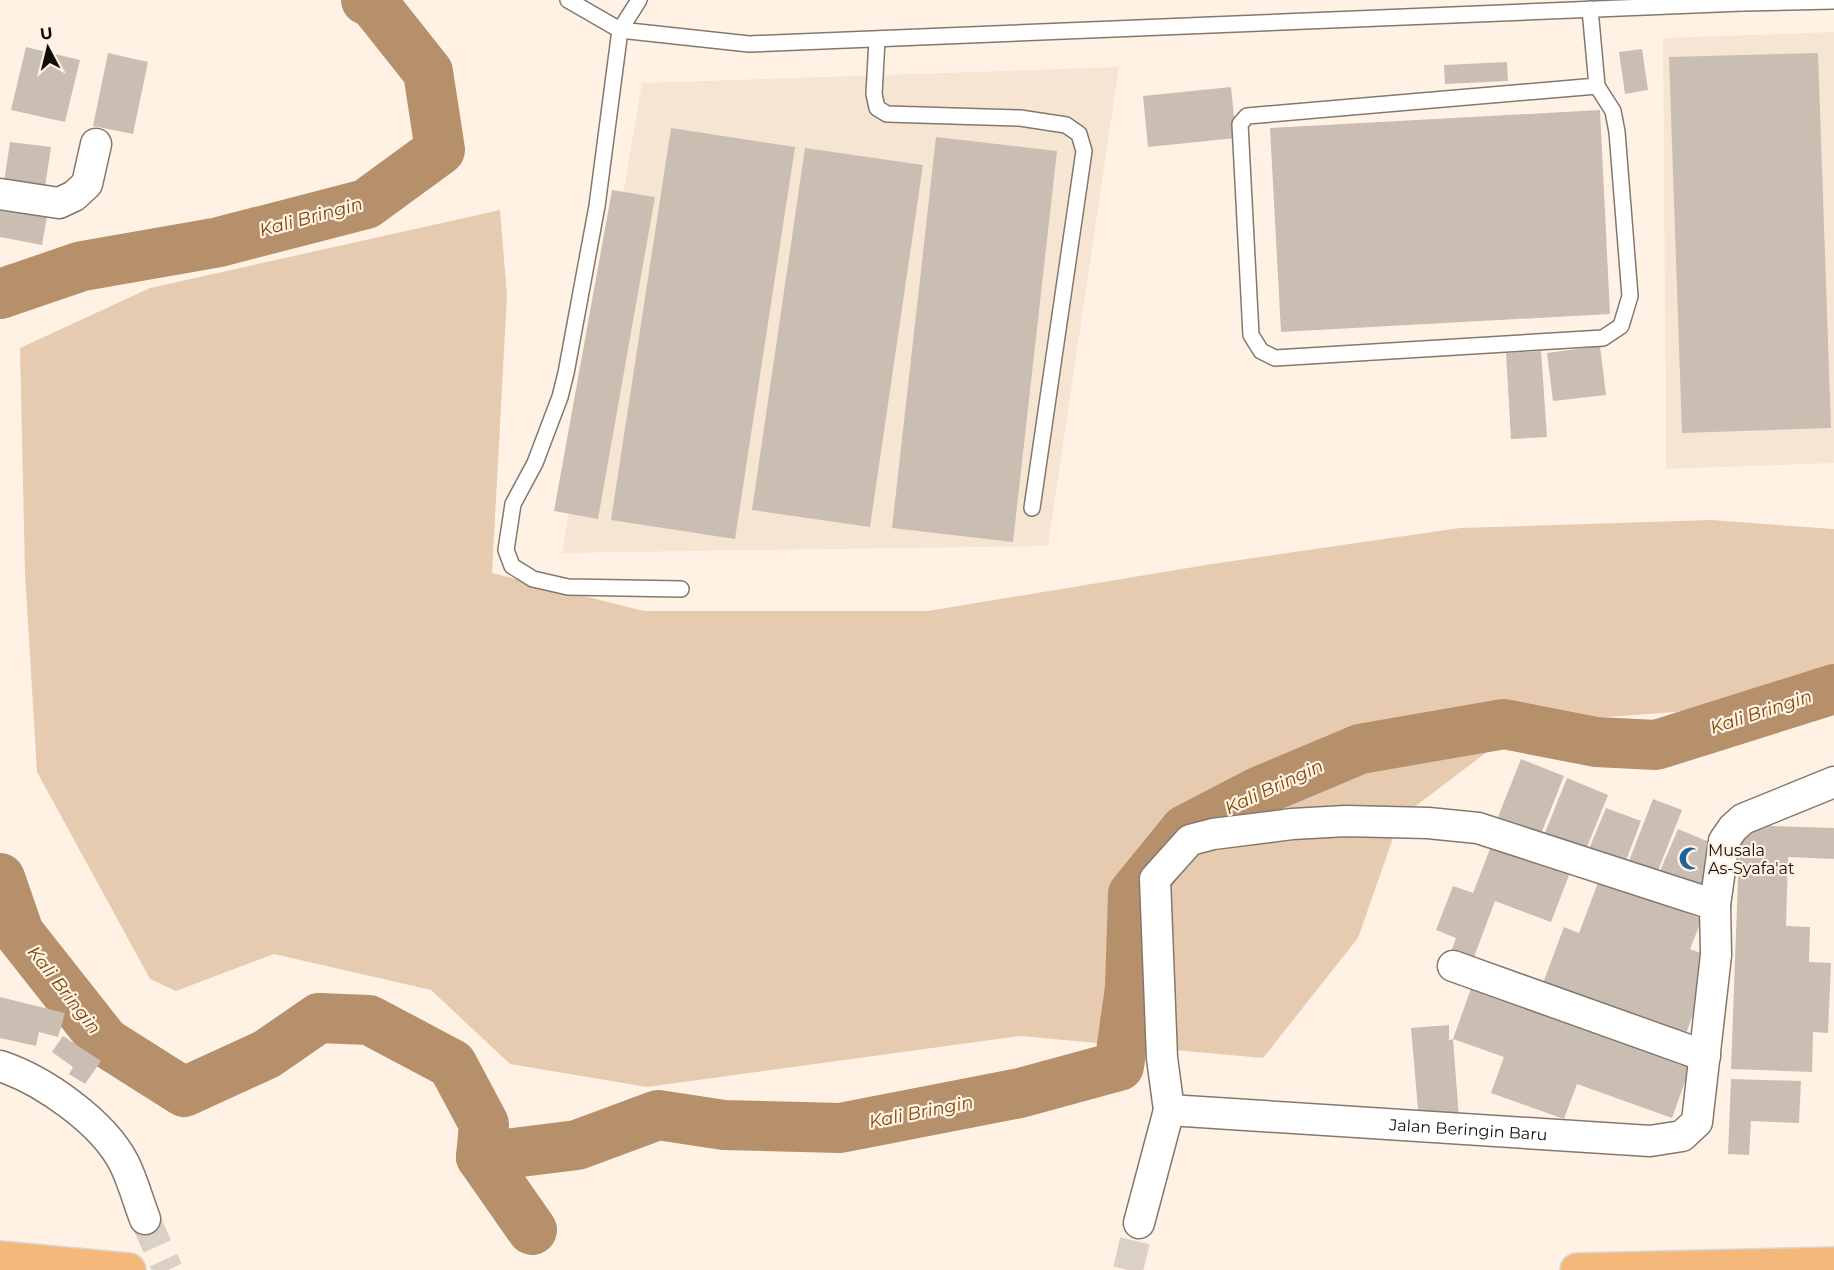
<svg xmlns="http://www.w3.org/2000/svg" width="1834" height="1270" viewBox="0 0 1834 1270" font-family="Montserrat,sans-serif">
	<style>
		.built { fill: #f7e5d3 }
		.green { fill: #e7cbb0 }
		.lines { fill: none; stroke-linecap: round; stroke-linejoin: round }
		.river { stroke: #b5906b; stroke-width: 50 }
		.building { fill: #cabeb2 }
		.minor-tunnel { stroke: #dbd0c4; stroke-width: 30; stroke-dasharray: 30 15; stroke-linecap: butt }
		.service-casing { stroke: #84786d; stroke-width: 18 }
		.minor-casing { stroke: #84786d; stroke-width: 33 }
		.motorway-casing { stroke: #d9d8d8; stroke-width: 36 }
		.service { stroke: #fff; stroke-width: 15 }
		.minor { stroke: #fff; stroke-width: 30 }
		.motorway { stroke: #f4b87b; stroke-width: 33 }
		.labels { text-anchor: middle; stroke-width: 4.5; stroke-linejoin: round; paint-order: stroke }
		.poi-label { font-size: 16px; fill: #110d09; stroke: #fff2e5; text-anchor: start }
		.street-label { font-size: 16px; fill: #110d09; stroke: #fff2e5 }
		.water-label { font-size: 18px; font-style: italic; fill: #7b4a08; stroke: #fff2e5 }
	</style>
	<rect width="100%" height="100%" fill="#fff2e5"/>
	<g class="built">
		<path d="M1834,32V463L1666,469L1663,38Z"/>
		<path d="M1119,67L1048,546L562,553L642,83Z"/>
	</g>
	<path class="green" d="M500,210L507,296L492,573L644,611H928L1212,564L1460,528L1711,520L1834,529V685L1716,709L1525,723L1400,818L1358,938L1263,1058L1020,1036L647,1087L510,1064L431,990L274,954L176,991L150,979L37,772L25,573L20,348L150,288Z"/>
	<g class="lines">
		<g class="river">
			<path d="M0,294L82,266L219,242L366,204L440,150L428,72L374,4L366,0"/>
			<path d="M0,878L19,933L105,1042L184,1092L267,1054L319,1018L369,1020L452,1064L484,1124L481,1157L577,1145L658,1115L724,1125L840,1128L1020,1093L1119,1066L1130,988L1133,894L1185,830L1260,791L1360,749L1504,724L1596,742L1656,745L1834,689"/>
			<path d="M481,1157L532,1230"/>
		</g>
	</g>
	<g class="building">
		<path d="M26,47L80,60L65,122L11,110Z"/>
		<path d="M1642,49L1648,90L1625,94L1619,52Z"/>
		<path d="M108,53L148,62L133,134L93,126Z"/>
		<path d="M1818,53L1831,428L1682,433L1669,57Z"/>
		<path d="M1507,62L1508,81L1445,84L1444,65Z"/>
		<path d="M1231,87L1236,138L1148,147L1143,96Z"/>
		<path d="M1600,110L1610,314L1281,332L1270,128Z"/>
		<path d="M671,128L795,147L735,539L611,520Z"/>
		<path d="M936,137L1057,151L1013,542L892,528Z"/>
		<path d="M10,142L51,147L45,187L4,182Z"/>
		<path d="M805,148L923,165L870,527L752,510Z"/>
		<path d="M612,190L655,197L598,519L554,511Z"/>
		<path d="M0,201L48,210L42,245L0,237Z"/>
		<path d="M1600,346L1606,395L1553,401L1547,353Z"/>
		<path d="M1541,351L1547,437L1511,439L1506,353Z"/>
		<path d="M1521,759L1564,776L1541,834L1498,817Z"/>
		<path d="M1567,778L1608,795L1585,852L1544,835Z"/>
		<path d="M1653,799L1682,810L1657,873L1629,861Z"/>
		<path d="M1606,808L1641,821L1625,863L1589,849Z"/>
		<path d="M1740,825L1834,828V859L1788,857L1786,926L1810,927L1809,962L1831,963L1828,1033L1813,1032L1812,1072L1731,1069Z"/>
		<path d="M1678,829L1719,846L1701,888L1660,871Z"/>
		<path d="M1493,841L1571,870L1551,922L1495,901L1474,957L1452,949L1456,938L1436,930L1453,886L1473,893Z"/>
		<path d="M1599,880L1702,919L1690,949L1714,958L1685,1036L1543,983L1564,927L1579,933Z"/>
		<path d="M1474,980L1693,1059L1672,1118L1577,1084L1564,1119L1491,1093L1504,1057L1453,1039Z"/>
		<path d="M0,997L65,1013L58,1037L39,1032L36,1046L0,1038Z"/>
		<path d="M1449,1025V1040L1453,1039L1459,1118L1419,1121L1411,1028Z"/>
		<path d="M63,1036L101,1061L85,1084L69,1074L73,1067L52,1052Z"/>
		<path d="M1731,1079L1801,1081L1799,1123L1751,1121L1749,1155L1728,1154Z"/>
	</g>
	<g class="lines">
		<g class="minor-tunnel">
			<path d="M145,1219L168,1270"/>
			<path d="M1128,1270L1139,1223"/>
		</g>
		<defs>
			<g id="service">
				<path d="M568,0L620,30L749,44L1742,3L1743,0"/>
				<path d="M639,0L620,30L597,206L566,373L560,397L535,463L513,504L506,550L512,566L533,579L568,587L681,589"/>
				<path d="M1742,3L1834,1"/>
				<path d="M1590,9L1597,86L1247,116L1240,124L1251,335L1261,351L1275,358L1603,338L1621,326L1630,296L1617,132L1613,111L1597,86"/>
				<path d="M877,40L874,94L877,108L887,114L1020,118L1066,125L1079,134L1084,151L1032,508"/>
			</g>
			<g id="minor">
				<path d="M0,194L59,203L74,196L87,184L96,144"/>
				<path d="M1453,966L1705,1056"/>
				<path d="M0,1066C43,1080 103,1122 124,1163C133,1181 138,1201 145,1219"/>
				<path id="s1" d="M1169,1110L1650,1141L1682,1136L1697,1122L1716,955L1715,905L1724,841L1733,828L1743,819L1834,782"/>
				<path d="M1139,1223L1169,1110L1162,1058L1155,879L1190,840L1213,834L1292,824L1346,821L1428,823L1478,828L1715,905"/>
			</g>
			<g id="motorway">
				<path d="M0,1258L129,1270"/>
				<path d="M1577,1270L1834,1264"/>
			</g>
		</defs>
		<use href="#service" class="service-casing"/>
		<use href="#minor" class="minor-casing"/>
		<use href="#motorway" class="motorway-casing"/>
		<use href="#service" class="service"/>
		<use href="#minor" class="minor"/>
		<use href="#motorway" class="motorway"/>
	</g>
	<defs>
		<symbol id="mosque-bare" viewBox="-9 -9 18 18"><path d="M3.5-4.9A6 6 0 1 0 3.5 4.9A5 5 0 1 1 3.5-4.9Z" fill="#1d6398" stroke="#fff2e5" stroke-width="2.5" paint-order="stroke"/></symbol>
	</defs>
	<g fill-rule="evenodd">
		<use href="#mosque-bare" x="1674" y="842" width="33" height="33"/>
	</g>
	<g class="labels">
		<g class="poi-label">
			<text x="1708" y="856">Musala<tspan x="1708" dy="18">As-Syafa'at</tspan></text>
		</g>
		<g class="street-label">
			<text dy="6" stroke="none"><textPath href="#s1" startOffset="300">Jalan Beringin Baru</textPath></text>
		</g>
		<g class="water-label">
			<text transform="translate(311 217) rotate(-15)" y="6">Kali Bringin</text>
			<text transform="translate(1761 712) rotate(-18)" y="6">Kali Bringin</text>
			<text transform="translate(1274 787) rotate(-25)" y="6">Kali Bringin</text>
			<text transform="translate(64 990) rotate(52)" y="6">Kali Bringin</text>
			<text transform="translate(921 1112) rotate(-11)" y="6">Kali Bringin</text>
		</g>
	</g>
	<g transform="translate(48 48) rotate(353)" stroke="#fff2e5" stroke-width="4.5" paint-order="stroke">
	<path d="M0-4.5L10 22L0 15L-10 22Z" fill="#110d09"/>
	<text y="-9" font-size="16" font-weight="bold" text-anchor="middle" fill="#110d09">U</text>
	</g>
</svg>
